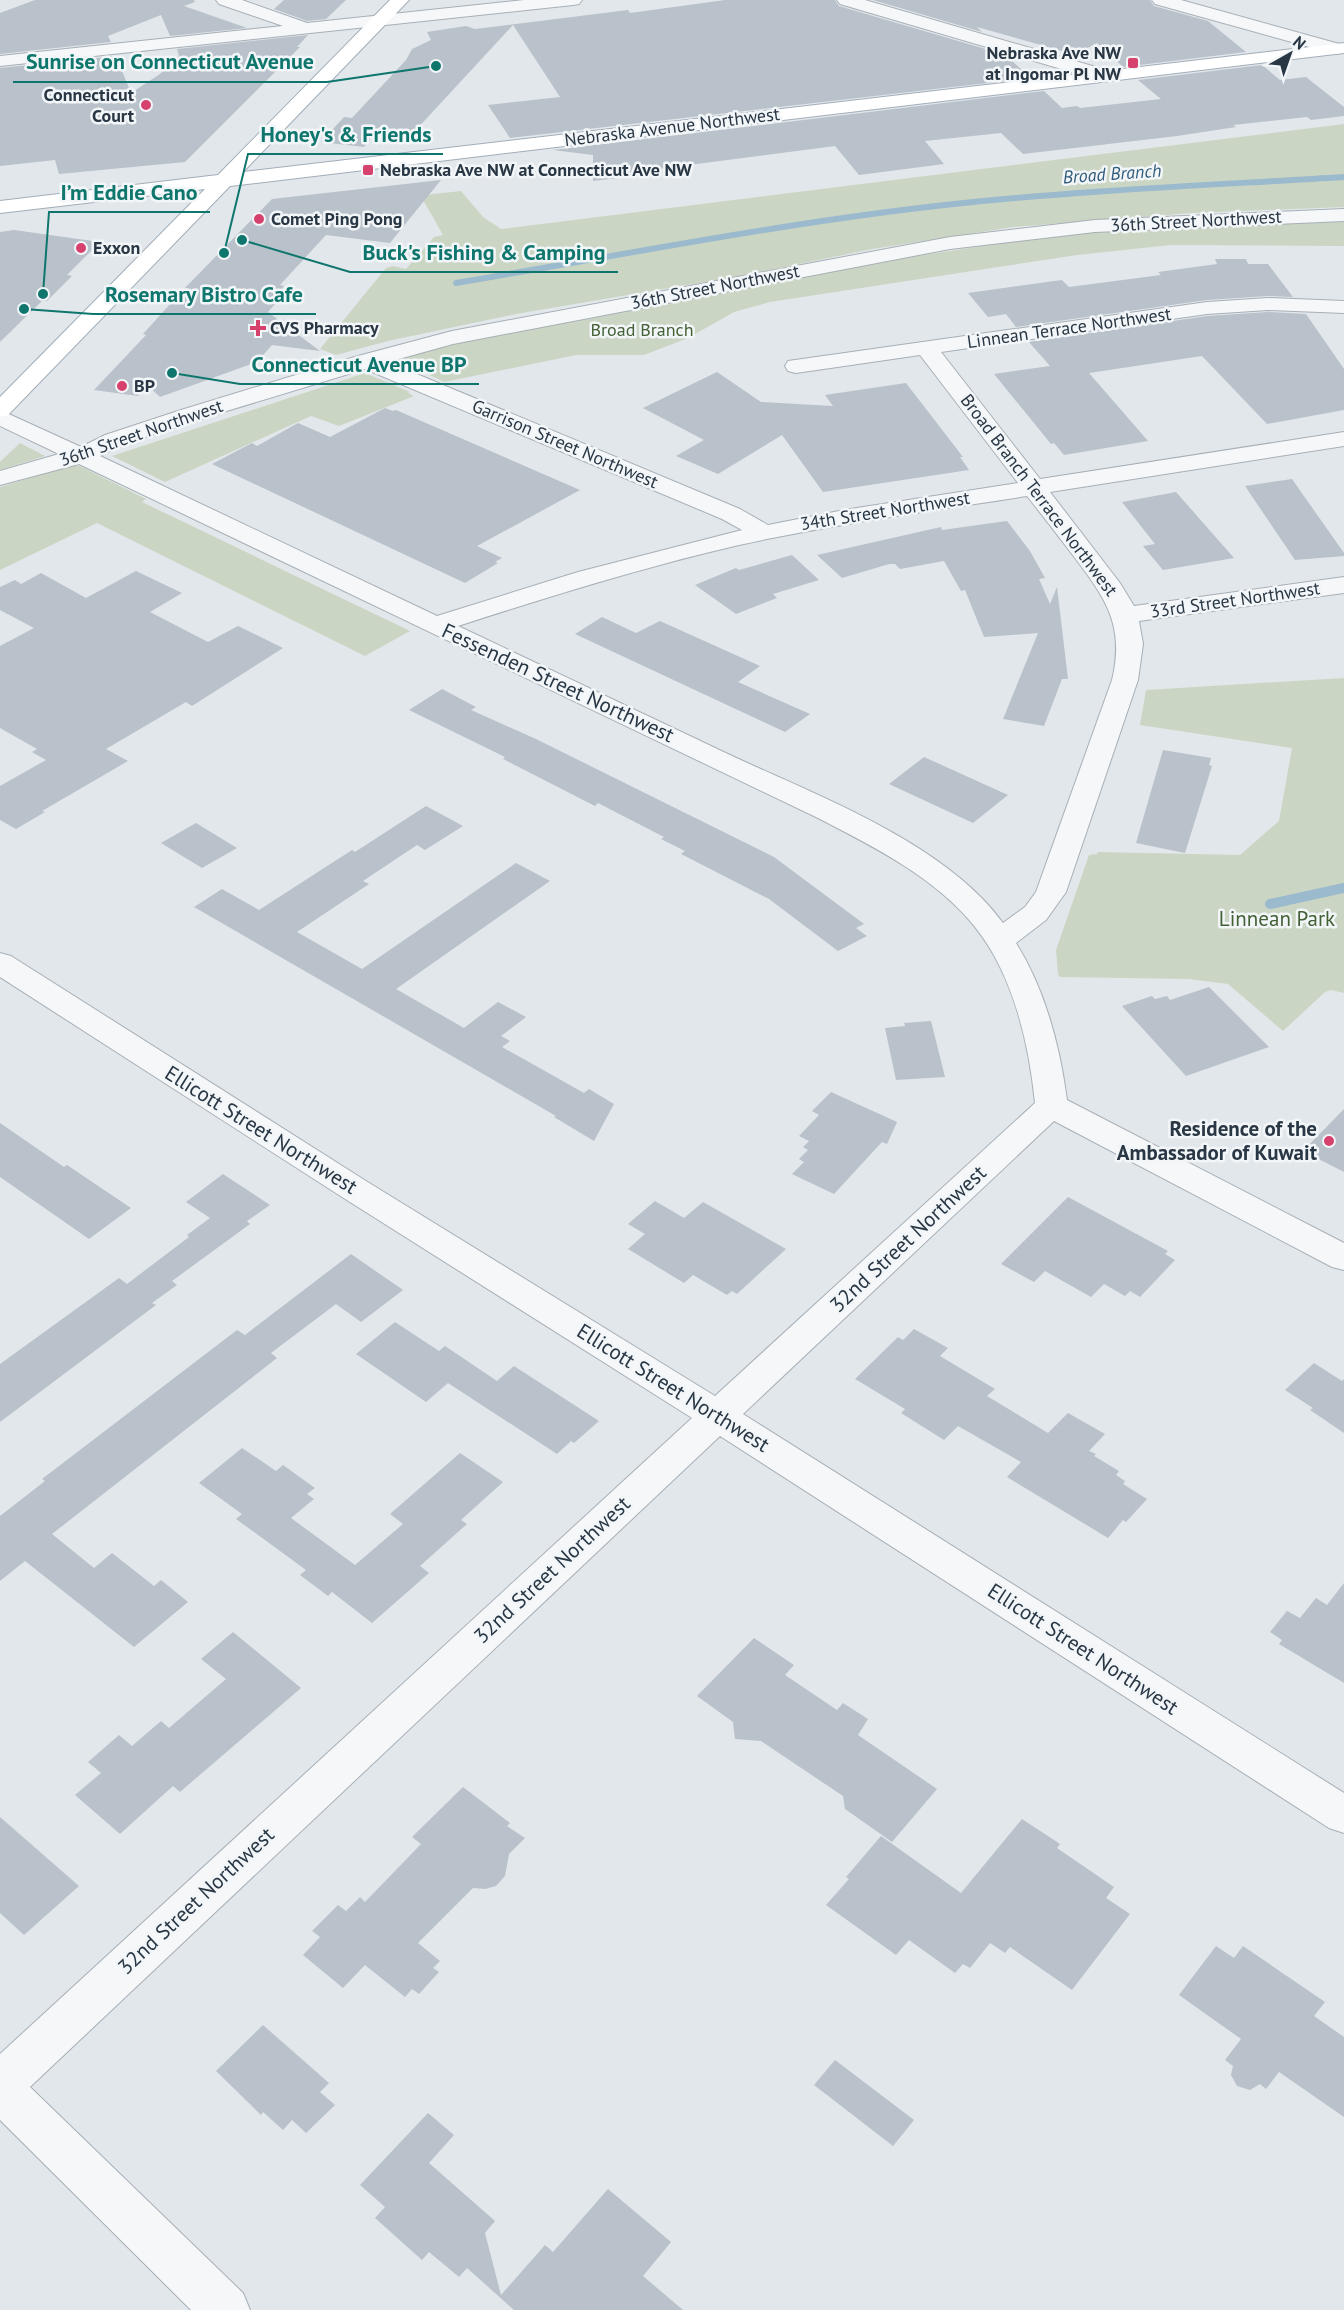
<svg xmlns="http://www.w3.org/2000/svg" width="1344" height="2310" viewBox="0 0 1344 2310" font-family="'PT Sans',sans-serif">
	<style>
		.green { fill: #cad6c3 }
		.lines { fill: none; stroke-linecap: round; stroke-linejoin: round }
		.stream-far1 { stroke: #9cbacd; stroke-width: 6 }
		.stream { stroke: #9cbacd; stroke-width: 10 }
		.building { fill: #b9c1ca }
		.street-casing { stroke: #a7afb6; stroke-width: 2 }
		.primary-casing { stroke: #a1adb8; stroke-width: 2 }
		.street { fill: #f5f7f9; fill-rule: evenodd }
		.primary { fill: #fff; fill-rule: evenodd }
		.poi-dot { fill: #d6426d; stroke: #f2f6f8; stroke-width: 2 }
		.labels { text-anchor: middle; stroke-width: 5; stroke-linejoin: round; paint-order: stroke }
		.far-poi-label { font-size: 18px; font-weight: bold; fill: #293745; stroke: #f2f6f8; text-anchor: start }
		.far-street-label { font-size: 18px; fill: #293745; stroke: #f2f6f8 }
		.far-water-label { font-size: 18px; font-style: italic; fill: #315c7b; stroke: #f2f6f8 }
		.far-park-label { font-size: 18px; fill: #446136; stroke: #f2f6f8 }
		.street-label { font-size: 21px; fill: #293745; stroke: #f2f6f8 }
		.park-label { font-size: 21px; fill: #446136; stroke: #f2f6f8 }
		.poi-label { font-size: 21px; font-weight: bold; fill: #293745; stroke: #f2f6f8; text-anchor: end }
		.leader { fill: none; stroke: #0f766e; stroke-width: 2 }
		.callout-dot { fill: #0f766e; stroke: #f2f6f8; stroke-width: 2 }
		.callout-label { font-size: 22px; text-anchor: middle; font-weight: bold; fill: #0f766e; stroke: #f2f6f8; stroke-width: 5; stroke-linejoin: round; paint-order: stroke }
	</style>
	<rect width="100%" height="100%" fill="#e2e7eb"/>
	<g class="green">
		<path d="M1344,124V207L1192,213L1013,227L872,249L746,275L516,314L388,341L336,355L320,349L386,268L393,266L406,269L434,237L443,235L422,198L425,195L461,191L483,217L501,229Z"/>
		<path d="M1344,221V246L1171,245L1077,255L770,302L734,312L688,338L644,355H576L444,382L391,356L819,271L1081,231Z"/>
		<path d="M365,373L410,392L408,393L414,396L339,426L311,416L165,482L112,456Z"/>
		<path d="M20,443L45,456L0,470V462Z"/>
		<path d="M69,466H80L146,499L142,502L410,631L365,656L97,523L0,570V487Z"/>
		<path d="M1344,678V993L1331,990L1325,992L1283,1031L1228,984L1189,979L1060,977L1058,974L1056,950L1089,855L1097,854L1098,852L1240,855L1279,821L1292,748L1140,725L1146,690Z"/>
	</g>
	<g class="lines">
		<path class="stream-far1" d="M456,283C622,255 787,222 954,204C1084,190 1214,185 1344,177"/>
		<path class="stream" d="M1270,904L1344,888"/>
	</g>
	<g class="building">
		<path d="M35,0H194L195,2L184,6L247,28L170,36L161,15L108,36L111,42L0,54V13Z"/>
		<path d="M284,0H346L326,19L307,21L274,9Z"/>
		<path d="M725,0H835L839,6L1006,55L1030,78L510,138L488,105L560,97L513,25L414,132L379,127L364,147L321,142L344,117L352,118L406,60L412,49L431,40L427,32L466,26L475,29L628,10L630,13Z"/>
		<path d="M873,0H1150L1154,6L1208,21L1246,52L1123,67L1097,43L1080,52L1073,50L1069,53L977,27L982,32Z"/>
		<path d="M308,35L297,47H300L185,162L59,174L55,160L0,166V68L116,56L131,93L160,74L179,56L177,49Z"/>
		<path d="M1262,65L1280,80L1306,77L1344,107V116L1311,120L1307,117L1233,125L1236,127L1177,136L1023,154L1001,133L925,141L944,164L859,175L835,146L658,169L661,173L593,181V155L553,150L1044,91L1062,108L1077,106L1080,108L1161,99L1138,80Z"/>
		<path d="M441,180L390,243L326,235L280,285L284,286L270,304H275L268,312L320,351L272,345L257,362L160,397L147,385L138,396L94,390L146,335L143,334L181,292L272,199Z"/>
		<path d="M14,230L100,242L67,275L72,276L47,301H42L0,342V232Z"/>
		<path d="M1215,259H1246L1248,264H1268L1293,297L1268,296L1207,300L1016,327L1006,314L988,317L968,293L1062,280L1069,287L1161,275L1158,272L1217,264Z"/>
		<path d="M1268,312L1306,314L1344,369V410L1267,424L1202,356L1089,373L1148,441L1064,455L1054,443L1051,444L994,374L1050,366L1029,342L1207,316Z"/>
		<path d="M717,372L761,402L833,406L825,395L906,383L963,457H960L969,470L823,492L782,435L718,474L676,456L704,440L643,408Z"/>
		<path d="M385,408L393,411L396,410L580,490L477,546L502,558L495,562L498,563L465,583L212,464L252,443L257,446L298,423L330,437Z"/>
		<path d="M1292,479L1344,553V556L1295,560L1245,486Z"/>
		<path d="M1176,492L1234,558L1163,570L1143,546L1155,544L1122,502Z"/>
		<path d="M1007,521L1030,551L1045,578L1039,579L1050,604L1057,587L1068,679H1062L1044,726L1003,719L1038,633L984,637L965,590L961,591L944,561L900,569L895,564H889L842,578L817,555L941,527L942,530Z"/>
		<path d="M792,555L819,580L773,594L777,598L736,614L695,585L736,568L739,570Z"/>
		<path d="M136,571L182,593L150,612L208,642L238,626L283,648L192,706L186,702L106,749L128,761L42,811L45,812L16,829L0,820V786L46,760L32,752L37,749L0,728V646L34,628L0,610V587L15,580L21,584L41,573L86,598Z"/>
		<path d="M602,617L636,633L660,621L760,666L738,682L810,714L785,732L575,634Z"/>
		<path d="M442,689L476,707L471,710L536,739L774,857L864,924L856,928L867,936L838,951L769,899L681,854L685,851L661,839L664,837L598,803L595,806L503,759L505,757L409,710Z"/>
		<path d="M1163,750L1211,758L1209,765L1212,766L1185,853L1136,843Z"/>
		<path d="M924,757L1008,795L973,823L889,784Z"/>
		<path d="M426,806L463,826L425,850L417,845L363,881L369,884L297,932L362,969L516,863L550,881L396,989L464,1028L498,1002L526,1017L501,1036L510,1041L502,1047L584,1093L589,1089L614,1104L594,1141L554,1117L556,1116L194,907L222,889L259,910L352,850L355,852Z"/>
		<path d="M196,823L237,848L202,868L161,843Z"/>
		<path d="M1209,987L1269,1047L1186,1076L1122,1006L1152,996L1155,999L1167,996L1170,1000Z"/>
		<path d="M931,1021L945,1077L896,1080L885,1028L905,1026L904,1023Z"/>
		<path d="M831,1092L897,1122L887,1144L882,1142L834,1194L792,1174L804,1162L799,1159L808,1150L803,1147L809,1141L799,1136L819,1115L812,1111Z"/>
		<path d="M1344,1109V1172L1303,1151Z"/>
		<path d="M0,1123L64,1167L67,1165L131,1208L89,1239L0,1177Z"/>
		<path d="M223,1174L270,1205L247,1221L250,1224L172,1281L177,1285L152,1303L156,1305L0,1422V1364L119,1278L127,1284L189,1237L187,1235L210,1218L186,1202Z"/>
		<path d="M1068,1197L1168,1251L1165,1254L1175,1260L1140,1297L1130,1291L1125,1296L1104,1284L1091,1297L1045,1271L1034,1282L1001,1264Z"/>
		<path d="M655,1201L684,1218L703,1202L786,1249L737,1294L732,1291L727,1295L693,1275L684,1283L628,1249L645,1234L628,1224Z"/>
		<path d="M351,1254L403,1290L361,1322L336,1304L271,1353L277,1358L52,1534L94,1568L112,1553L154,1586L161,1580L188,1602L134,1647L25,1561L0,1581V1516L45,1481L42,1479L237,1330L245,1335Z"/>
		<path d="M395,1322L439,1351L445,1346L497,1381L514,1366L599,1421L574,1443L571,1441L557,1454L448,1383L426,1402L356,1354Z"/>
		<path d="M914,1329L948,1348L940,1356L995,1389L987,1396L1048,1433L1068,1413L1105,1434L1089,1451L1096,1454L1094,1456L1119,1471L1116,1475L1125,1481L1123,1484L1147,1499L1126,1522L1123,1520L1108,1538L1007,1477L1021,1462L958,1426L944,1440L901,1413L905,1409L855,1379L898,1337L903,1340Z"/>
		<path d="M1314,1363L1342,1381L1344,1379V1433L1310,1410L1313,1408L1285,1390Z"/>
		<path d="M242,1448L276,1471L283,1465L315,1488L307,1494L314,1499L291,1518L355,1565L403,1524L390,1514L460,1453L503,1482L461,1520L467,1524L420,1566L429,1573L372,1623L332,1592L328,1596L300,1575L306,1570L236,1519L242,1514L199,1483Z"/>
		<path d="M1344,1583V1683L1279,1644L1282,1640L1270,1632L1287,1611L1300,1618L1316,1598L1327,1605Z"/>
		<path d="M233,1632L301,1688L180,1792L173,1786L120,1834L75,1795L101,1773L88,1762L119,1735L132,1746L161,1721L169,1728L226,1679L201,1659Z"/>
		<path d="M754,1638L794,1665L785,1675L837,1710L843,1703L868,1719L858,1735L937,1789L892,1842L845,1809L843,1796L761,1741L735,1739L733,1722L697,1696Z"/>
		<path d="M463,1787L510,1823L507,1826L525,1838L509,1854L505,1876L496,1886L485,1889L473,1888L418,1943L440,1961L433,1968L439,1972L419,1994L412,1989L405,1997L365,1965L343,1988L303,1955L320,1937L312,1931L338,1905L346,1911L360,1897L365,1902L421,1844L412,1837Z"/>
		<path d="M0,1817L79,1886L24,1935L0,1913Z"/>
		<path d="M1022,1819L1060,1844L1057,1848L1114,1887L1106,1898L1130,1914L1072,1990L1010,1947L1005,1953L990,1943L970,1968L963,1964L955,1973L909,1940L896,1955L826,1905L849,1879L846,1877L881,1836L961,1893Z"/>
		<path d="M1216,1946L1234,1958L1243,1946L1325,2002L1314,2016L1344,2037V2117L1279,2072L1266,2089L1260,2084L1250,2090L1237,2086L1231,2075L1233,2066L1225,2060L1241,2039L1179,1995Z"/>
		<path d="M263,2025L329,2083L320,2092L335,2105L306,2133L292,2120L283,2130L263,2112L261,2115L216,2071Z"/>
		<path d="M835,2060L914,2120L893,2146L814,2085Z"/>
		<path d="M428,2113L454,2135L429,2163L495,2221L485,2233L501,2295L545,2245L553,2252L608,2189L671,2242L643,2276L683,2310H514L467,2268L459,2277L429,2252L422,2260L375,2218L385,2207L360,2185Z"/>
	</g>
	<g class="lines">
		<defs>
			<g id="street">
				<path d="M216,0H242L307,23L524,0H582L579,4L573,5L0,66V56L283,26L219,4Z"/>
				<path d="M837,0H865L1113,72L1115,76L1113,80H1099L840,4Z"/>
				<path d="M1152,0H1181L1343,45L1344,52L1337,54L1331,53L1155,4Z"/>
				<path d="M1344,209V221L1095,232L950,249L453,344L388,362L740,509L768,525L844,510L1018,483L920,355L796,373L788,371L785,366L788,361L1207,302L1268,298L1344,301V313L1268,310L1207,314L941,352L1040,479L1344,432V446L1050,492L1120,583L1134,606L1344,577V593L1139,621L1143,644L1138,680L1066,892L1046,920L1016,943C1045,989 1060,1047 1067,1100L1344,1243V1270L1332,1267L1054,1121L743,1414L1344,1793V1833L1329,1828L720,1436L30,2087L243,2293L250,2310H191L0,2120V2054L692,1418L342,1197L0,977V953L11,956L366,1181L715,1396L1035,1103C1029,1044 1013,974 975,927C935,877 874,847 818,818L79,464L0,485V471L59,454L0,426V410L81,447L105,435L181,410L358,356L452,331L950,237L1095,220ZM365,369L722,519L742,530L578,572L437,616L100,456L121,445L197,420ZM1027,496C1043,516 1059,537 1075,558C1106,599 1125,626 1112,680L1036,892L1025,907L1003,923C945,843 818,796 730,755C640,712 549,669 458,626C551,596 644,567 739,545C834,524 931,511 1027,496Z"/>
			</g>
			<path id="primary" d="M390,0H409L243,172L1344,43V53L230,186L8,415L0,417V397L205,189L0,213V201L218,175Z"/>
		</defs>
		<use href="#street" class="street-casing"/>
		<use href="#primary" class="primary-casing"/>
		<use href="#street" class="street"/>
		<use href="#primary" class="primary"/>
	</g>
	<g class="poi-dot">
		<rect x="1127" y="57" width="12" height="12" rx="3"/>
		<circle cx="146" cy="105" r="6"/>
		<rect x="362" y="164" width="12" height="12" rx="3"/>
		<circle cx="259" cy="219" r="6"/>
		<circle cx="81" cy="248" r="6"/>
		<path d="M255 319h6v6h6v6h-6v6h-6v-6h-6v-6h6z"/>
		<circle cx="122" cy="386" r="6"/>
		<circle cx="1329" cy="1141" r="6"/>
	</g>
	<g class="labels">
		<g class="far-poi-label">
			<text x="1121" y="59" text-anchor="end">Nebraska Ave NW<tspan x="1121" dy="21">at Ingomar Pl NW</tspan></text>
			<text x="134" y="101" text-anchor="end">Connecticut<tspan x="134" dy="21">Court</tspan></text>
			<text x="380" y="176">Nebraska Ave NW at Connecticut Ave NW</text>
			<text x="271" y="225">Comet Ping Pong</text>
			<text x="93" y="254">Exxon</text>
			<text x="270" y="334">CVS Pharmacy</text>
			<text x="134" y="392">BP</text>
		</g>
		<g class="far-street-label">
			<text transform="translate(672 127) rotate(-7)" y="6">Nebraska Avenue Northwest</text>
			<text transform="translate(1196 221) rotate(-3)" y="6">36th Street Northwest</text>
			<text transform="translate(715 287) rotate(-11)" y="6">36th Street Northwest</text>
			<text transform="translate(1069 328) rotate(-8)" y="6">Linnean Terrace Northwest</text>
			<text transform="translate(141 433) rotate(-19)" y="6">36th Street Northwest</text>
			<text transform="translate(565 444) rotate(23)" y="6">Garrison Street Northwest</text>
			<text transform="translate(1039 495) rotate(53)" y="6">Broad Branch Terrace Northwest</text>
			<text transform="translate(885 511) rotate(-9)" y="6">34th Street Northwest</text>
			<text transform="translate(1235 600) rotate(-8)" y="6">33rd Street Northwest</text>
		</g>
		<g class="far-water-label">
			<text transform="translate(1112 174) rotate(-4)" y="6">Broad Branch</text>
		</g>
		<g class="far-park-label">
			<text x="642" y="336">Broad Branch</text>
		</g>
		<g class="street-label">
			<text transform="translate(558 683) rotate(25)" y="7">Fessenden Street Northwest</text>
			<text transform="translate(261 1130) rotate(32)" y="7">Ellicott Street Northwest</text>
			<text transform="translate(908 1239) rotate(-43)" y="7">32nd Street Northwest</text>
			<text transform="translate(673 1388) rotate(32)" y="7">Ellicott Street Northwest</text>
			<text transform="translate(552 1570) rotate(-43)" y="7">32nd Street Northwest</text>
			<text transform="translate(1083 1649) rotate(33)" y="7">Ellicott Street Northwest</text>
			<text transform="translate(196 1901) rotate(-43)" y="7">32nd Street Northwest</text>
		</g>
		<g class="park-label">
			<text x="1277" y="926">Linnean Park</text>
		</g>
		<g class="poi-label">
			<text x="1317" y="1136">Residence of the<tspan x="1317" dy="24">Ambassador of Kuwait</tspan></text>
		</g>
	</g>
	<path class="leader" d="M436 66L327 82H13M224 253L248 154H443M43 294L49 212H210M242 240L350 272H618M24 309L93 314H316M172 373L240 384H479"/>
	<g class="callout-dot">
		<circle cx="436" cy="66" r="6"/>
		<circle cx="224" cy="253" r="6"/>
		<circle cx="43" cy="294" r="6"/>
		<circle cx="242" cy="240" r="6"/>
		<circle cx="24" cy="309" r="6"/>
		<circle cx="172" cy="373" r="6"/>
	</g>
	<g class="callout-label">
		<text x="170" y="69">Sunrise on Connecticut Avenue</text>
		<text x="346" y="142">Honey's &amp; Friends</text>
		<text x="129" y="200">I’m Eddie Cano</text>
		<text x="484" y="260">Buck's Fishing &amp; Camping</text>
		<text x="204" y="302">Rosemary Bistro Cafe</text>
		<text x="359" y="372">Connecticut Avenue BP</text>
	</g>
	<g transform="translate(1290 54) rotate(40)" stroke="#f2f6f8" stroke-width="4.5" paint-order="stroke">
	<path d="M0-4.5L10 22L0 15L-10 22Z" fill="#293745"/>
	<text y="-9" font-size="16" font-weight="bold" text-anchor="middle" fill="#293745">N</text>
	</g>
</svg>
